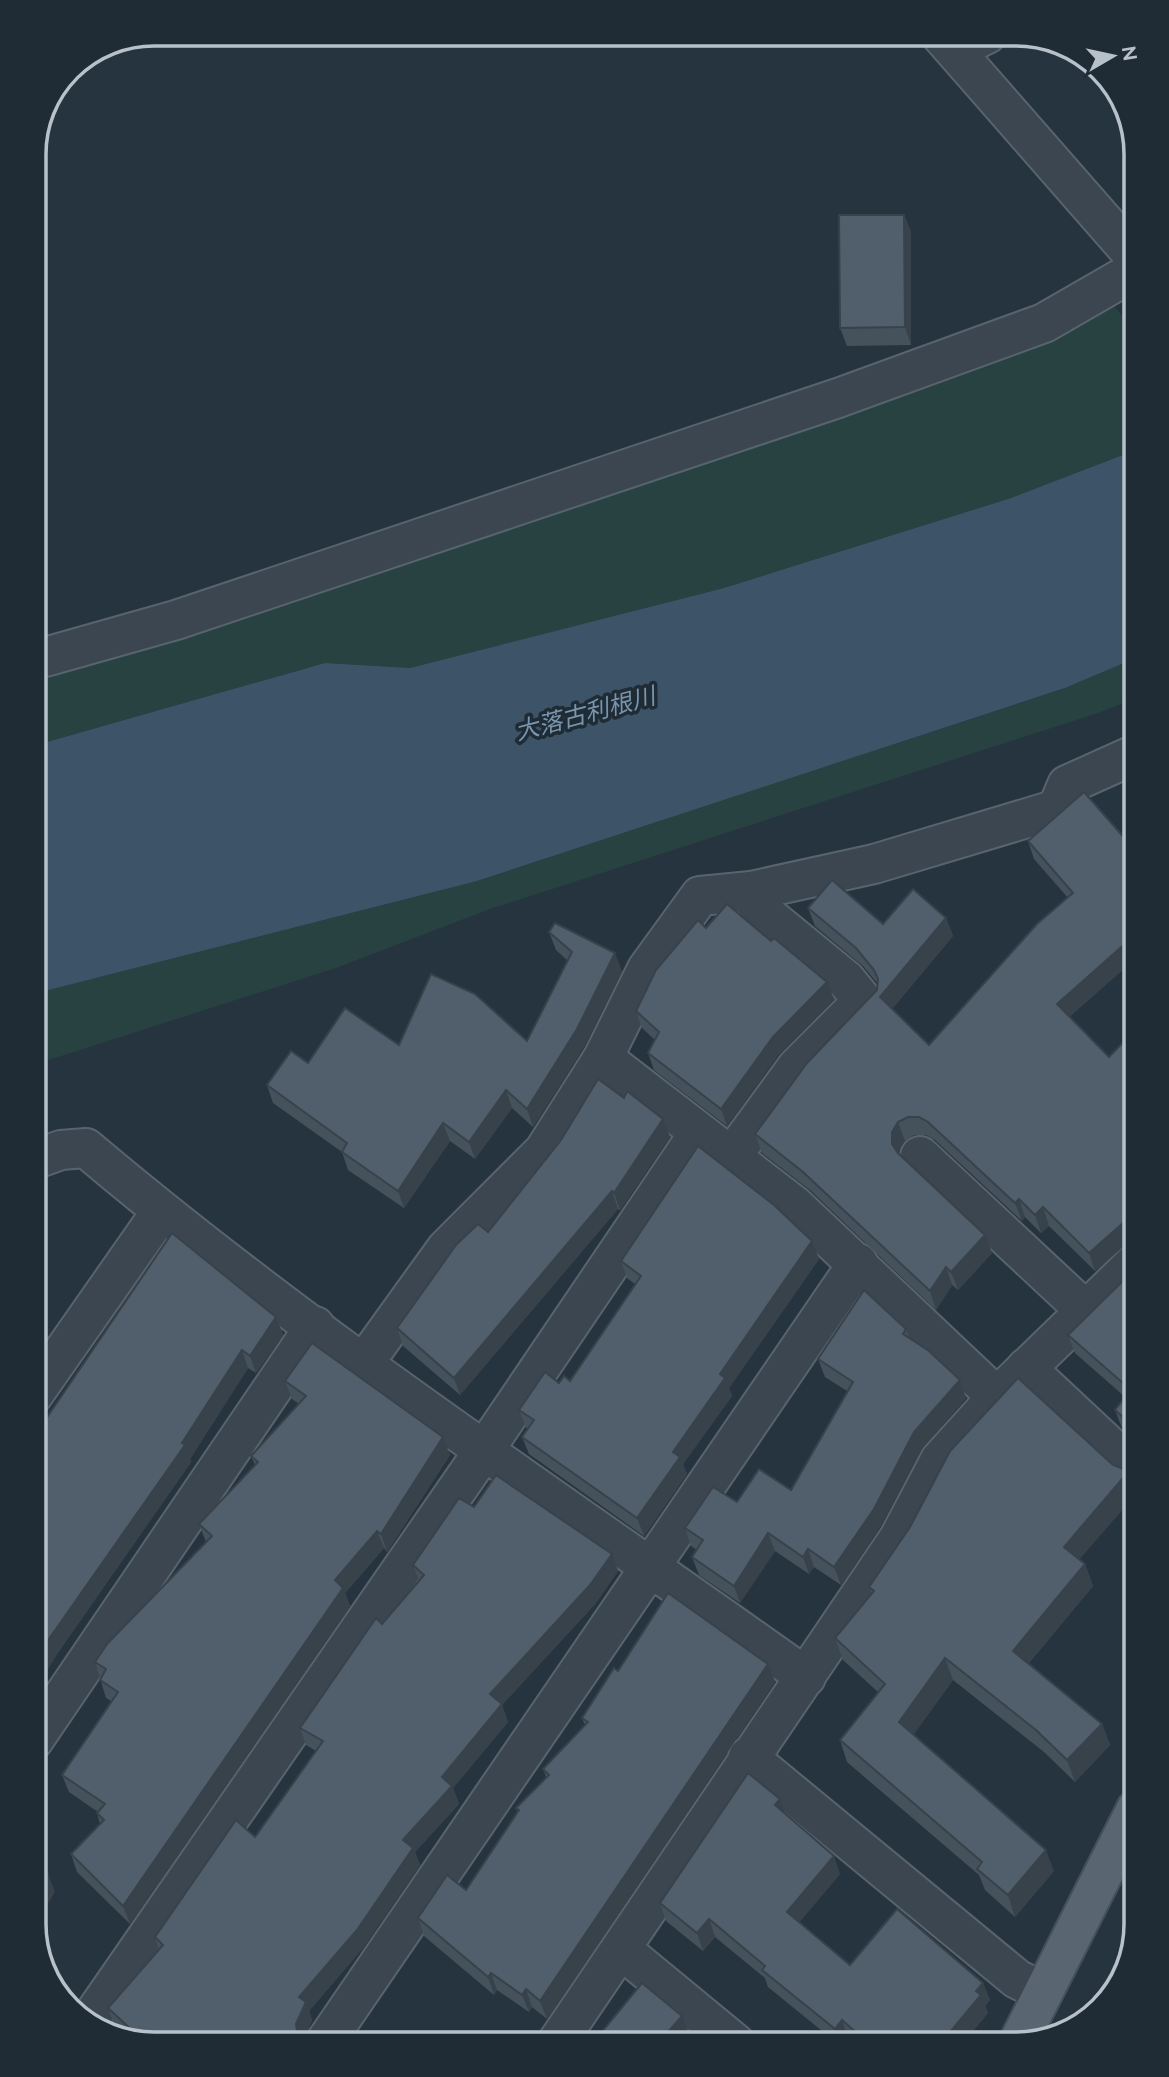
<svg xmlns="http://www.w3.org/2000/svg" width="1169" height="2077" viewBox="0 0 1169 2077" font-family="Raleway,'Noto Sans JP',sans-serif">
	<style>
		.green { fill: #284141 }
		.water { fill: #3d5468 }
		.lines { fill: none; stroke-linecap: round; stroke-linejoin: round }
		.minor-casing { stroke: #58646d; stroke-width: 42 }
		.major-casing { stroke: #444f59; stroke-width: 42 }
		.minor { stroke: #3b4650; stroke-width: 38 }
		.major { stroke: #596570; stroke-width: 38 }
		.wall { fill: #45525c }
		.shaded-wall { fill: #38424b }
		.building { fill: #505f6b; stroke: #38424b; stroke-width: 2 }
		.labels { text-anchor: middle; stroke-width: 7; stroke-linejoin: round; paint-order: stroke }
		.water-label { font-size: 24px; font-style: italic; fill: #7995ac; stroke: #1f2b35 }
		.rim { fill: none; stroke: #b7c1ca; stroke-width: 3.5 }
	</style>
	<rect width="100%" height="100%" fill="#263440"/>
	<g class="green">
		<path d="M1109,301L1136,330V450L1011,498L724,588L410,668L325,663L33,746V679L1038,343Z"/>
		<path d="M1136,658V698L1098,713L490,909L336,968L33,1065V994L477,881L1065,688Z"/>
	</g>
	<path class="water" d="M1136,450V658L1065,688L477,881L33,994V746L325,663L410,668L724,588L1011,498Z"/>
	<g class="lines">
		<defs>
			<g id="minor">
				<path d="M940,34L1136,258"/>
				<path d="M955,50L987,34"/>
				<path d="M33,654L45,657L176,620L838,398L1044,323L1136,270"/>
				<path d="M603,1058L795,1206L997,1397"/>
				<path d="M732,1156L797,1067L863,1001L846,980L758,908L751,891"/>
				<path d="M920,1156L1086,1311"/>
				<path d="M33,1160L61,1150L86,1148C313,1340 564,1504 806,1677"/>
				<path d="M364,1363L446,1249L544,1151L603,1058L647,969L700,896L751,891L874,864L1057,809L1067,785L1136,754"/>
				<path d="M1026,1368L1136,1471"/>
				<path d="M33,1395L161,1212"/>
				<path d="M33,1741L315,1326"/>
				<path d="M748,1757L1017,1979L1043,1992"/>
				<path d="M622,1950L736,2044"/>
				<path d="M87,2024L485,1449L699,1133"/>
				<path d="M324,2044L858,1263"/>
				<path d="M556,2044L899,1538L940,1460L997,1397L1136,1262"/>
			</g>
			<path id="major" d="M1018,2043L1136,1809"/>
		</defs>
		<use href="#minor" class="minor-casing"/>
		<use href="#major" class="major-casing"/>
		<use href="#minor" class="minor"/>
		<use href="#major" class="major"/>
	</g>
	<g class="wall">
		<path d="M904,215L911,232V345L847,346L840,328Z"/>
		<path d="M1028,841L1136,851V958L1069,1017L1109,1057L1136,1029V1241H1130L1095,1271L1049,1226L1041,1233L1025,1217L1022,1221L935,1140L926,1135H914L905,1141L899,1150V1154L992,1253L958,1290L952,1285L936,1310L810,1190L762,1153L755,1134L877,990L878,984L863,966L815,926L808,908L883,924L946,918L953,936L892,1009L929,1045L1068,898L1034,859Z"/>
		<path d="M706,928L834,999L779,1054L727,1126L654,1070L648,1053L655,1040L642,1028L636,1011Z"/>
		<path d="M549,932L622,971L584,1047L533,1127L512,1108L475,1159L450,1141L404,1208L348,1170L342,1152L273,1103L267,1085L399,1045L527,1041L568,961L556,950Z"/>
		<path d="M670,1137L620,1210L618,1209L460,1395L403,1346L397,1328L488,1232Z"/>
		<path d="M819,1259L729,1388L732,1396L683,1464L687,1474L644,1536L529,1454L522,1437L528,1429L526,1428L519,1410L559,1383L570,1381L635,1284L627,1278L621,1261Z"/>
		<path d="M1136,1268V1441L1122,1428L1115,1410L1125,1397L1075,1353L1068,1335Z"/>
		<path d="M276,1317L283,1335L256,1373L248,1368L190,1459L191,1462L57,1654L33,1693V1438Z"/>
		<path d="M906,1329L909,1338L966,1398L921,1450L880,1527L841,1585L814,1567L809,1574L775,1551L740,1603L699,1575L692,1557L697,1550L691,1546L685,1528L737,1502L791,1490L847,1391L825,1377L818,1359Z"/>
		<path d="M285,1381L450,1455L387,1552L384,1548L345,1593L350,1606L130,1924L77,1872L71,1854L100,1824L97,1813L98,1812L69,1792L62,1775L111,1701L106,1698L95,1662L206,1542L199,1524L255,1465L251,1456L299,1404L292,1399Z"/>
		<path d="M1113,1465L1129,1471L1136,1488V1494L1079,1559L1085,1564L1093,1586L1029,1663L1102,1724L1110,1745L1075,1782L1044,1752L953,1680L913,1735L1054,1871L1015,1917L985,1890L979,1875L847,1762L840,1740L879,1693L843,1660L835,1638L872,1594L869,1587Z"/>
		<path d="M474,1507L618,1571L596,1603L502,1705L508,1722L453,1788L459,1804L415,1852L420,1865L363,1948L309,2011L312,2020L303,2041L305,2044H146L127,2037L114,2025L108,2008L159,1949L155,1937L255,1837L316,1751L306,1745L300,1728L382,1624L419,1581L413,1565Z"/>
		<path d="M768,1664L775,1682L547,2019L532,2007L529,2012L497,1990L494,1995L424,1936L418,1918L466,1890L518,1812L516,1808L546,1777L543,1769L585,1725L582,1718L618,1671Z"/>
		<path d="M785,1814L840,1874L799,1922L850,1965L983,1983L990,2000L985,2006L988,2013L962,2044H855L848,2038L843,2044H838L768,1987L765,1978L715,1937L703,1951L666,1921L660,1903Z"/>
	</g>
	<g class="shaded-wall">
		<path d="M904,215L911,232V345L905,327Z"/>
		<path d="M946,918L953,936L887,1015L880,997Z"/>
		<path d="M1136,934V958L1063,1022L1057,1004Z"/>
		<path d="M615,953L622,971L584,1047L533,1127L527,1109Z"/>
		<path d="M827,982L834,999L779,1054L727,1126L721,1109L773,1037Z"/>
		<path d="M506,1090L512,1108L475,1159L469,1142Z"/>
		<path d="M663,1119L670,1137L620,1210L614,1193Z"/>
		<path d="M898,1122L905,1141L899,1150V1162L892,1144V1132Z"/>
		<path d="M443,1123L450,1141L404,1208L398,1191Z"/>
		<path d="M612,1191L618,1209L460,1395L454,1378Z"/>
		<path d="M1019,1199L1025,1217L1022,1221L1015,1203Z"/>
		<path d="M1043,1207L1049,1226L1041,1233L1035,1215Z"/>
		<path d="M1123,1223L1130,1241L1095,1271L1089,1253Z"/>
		<path d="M985,1235L992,1253L958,1290L951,1272Z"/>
		<path d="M812,1241L819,1259L729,1388L732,1396L683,1464L687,1474L644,1536L637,1518L673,1452L720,1374Z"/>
		<path d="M946,1267L952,1285L936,1310L930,1291Z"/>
		<path d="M276,1317L283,1335L256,1373L250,1356Z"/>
		<path d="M242,1350L248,1368L190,1459L191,1462L57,1654L33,1693V1664L51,1636L182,1443Z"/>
		<path d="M960,1380L966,1398L921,1450L880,1527L841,1585L834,1567L914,1432Z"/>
		<path d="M443,1437L450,1455L387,1552L381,1534Z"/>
		<path d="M1129,1471L1136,1488V1494L1072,1568L1064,1547Z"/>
		<path d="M377,1531L384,1548L345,1593L350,1606L130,1924L123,1906L335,1580Z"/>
		<path d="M768,1533L775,1551L740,1603L734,1586Z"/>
		<path d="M808,1549L814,1567L809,1574L803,1557Z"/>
		<path d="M612,1554L618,1571L596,1603L502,1705L508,1722L453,1788L459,1804L415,1852L420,1865L363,1948L309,2011L312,2020L302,2042L298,2036L296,2024L299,1997L403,1840L442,1777L490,1694Z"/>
		<path d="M1085,1564L1093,1586L1021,1672L1013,1651Z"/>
		<path d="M945,1658L953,1680L907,1744L899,1722Z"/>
		<path d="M768,1664L775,1682L547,2019L540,2001Z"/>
		<path d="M1102,1724L1110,1745L1075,1782L1067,1760Z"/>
		<path d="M780,1799L786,1817L775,1805Z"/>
		<path d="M1046,1850L1054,1871L1015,1917L1008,1895Z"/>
		<path d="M834,1856L840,1874L793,1930L787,1912Z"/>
		<path d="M48,1874L55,1892L34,1926L33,1899Z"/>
		<path d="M709,1919L715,1937L703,1951L697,1933Z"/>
		<path d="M491,1973L497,1990L494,1995L488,1977Z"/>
		<path d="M983,1983L990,2000L985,2006L988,2013L962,2044H940Z"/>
		<path d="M526,1989L532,2007L529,2012L522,1995Z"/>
		<path d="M682,2016L689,2033L680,2044L669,2031Z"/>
		<path d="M842,2020L848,2038L843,2044H840L835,2029Z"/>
	</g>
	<g class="building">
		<path d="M839,215H904L905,327L840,328Z"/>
		<path d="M1084,792L1136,851V934L1057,1004L1109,1057L1136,1029V1223H1123L1089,1253L1043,1207L1035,1215L1019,1199L1015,1203L928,1122L919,1117H908L898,1122L892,1132V1144L898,1153L985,1235L951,1272L946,1267L930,1291L803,1172L755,1134L807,1063L877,990L878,979L874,970L856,948L808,908L832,880L883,924L913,889L946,918L880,997L929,1045L1037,924L1073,893L1028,841Z"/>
		<path d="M727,904L771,941L774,938L827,982L773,1037L721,1109L648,1053L659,1032L636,1011L656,970L698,920L706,928Z"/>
		<path d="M555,923L615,953L577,1029L527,1109L506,1090L469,1142L443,1123L398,1191L342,1152L347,1143L267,1085L291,1051L308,1063L345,1008L399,1045L431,974L475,994L527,1041L572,952L549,932Z"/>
		<path d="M598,1079L624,1098L627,1091L663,1119L614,1193L612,1191L454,1378L397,1328L456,1245L478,1224L488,1232L561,1140Z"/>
		<path d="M698,1146L774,1205L812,1241L720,1374L725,1378L673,1452L680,1457L637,1518L522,1437L534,1420L519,1410L545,1372L559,1383L564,1376L570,1381L641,1276L621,1261Z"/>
		<path d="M172,1233L276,1317L250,1356L242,1350L182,1443L185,1445L51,1636L33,1664V1438Z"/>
		<path d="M1136,1268V1429L1115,1410L1131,1390L1068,1335Z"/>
		<path d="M864,1290L906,1329L903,1334L929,1351L960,1380L914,1432L874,1509L834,1567L808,1549L803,1557L768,1533L734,1586L692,1557L703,1540L685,1528L713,1487L737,1502L759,1469L791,1490L853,1382L818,1359Z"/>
		<path d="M312,1343L443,1437L381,1534L377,1531L335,1580L343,1588L123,1906L71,1854L104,1820L97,1813L105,1804L62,1775L118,1692L100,1680L106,1669L95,1662L107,1644L212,1536L199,1524L258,1462L251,1456L306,1396L285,1381Z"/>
		<path d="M1018,1378L1113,1465L1129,1471L1064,1547L1085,1564L1013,1651L1102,1724L1067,1760L1036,1730L945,1658L899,1722L1046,1850L1008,1895L977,1869L982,1862L840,1740L885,1684L835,1638L874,1591L869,1587L910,1527L950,1451Z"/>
		<path d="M496,1475L612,1554L590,1585L490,1694L502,1704L442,1777L452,1786L403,1840L413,1848L357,1930L299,1997L306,2002L296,2024L298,2036L305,2044H147L108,2008L163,1945L155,1937L236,1820L255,1837L323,1741L300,1728L376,1618L382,1624L424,1575L413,1565L459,1498L474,1507Z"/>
		<path d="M668,1593L768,1664L540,2001L526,1989L522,1995L491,1973L488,1977L418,1918L447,1875L466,1890L519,1810L516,1808L549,1775L543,1769L588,1722L582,1718L614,1668L618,1671Z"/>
		<path d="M748,1773L780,1799L775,1805L834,1856L787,1912L850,1965L897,1909L983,1983L976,1991L981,1995L940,2044H869L842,2020L835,2029L762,1970L765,1966L709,1919L697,1933L660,1903Z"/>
		<path d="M33,1865L48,1874L33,1899Z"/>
		<path d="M642,1983L682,2016L669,2031L684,2044H592Z"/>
		<path d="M339,2033L353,2044H330Z"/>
	</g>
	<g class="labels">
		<g class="water-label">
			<text transform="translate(585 714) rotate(-15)" y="8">大落古利根川</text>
		</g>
	</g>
	<path d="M0 0H1169V2077H0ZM154 46H1016A108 108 0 0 1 1124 154V1924A108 108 0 0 1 1016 2032H154A108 108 0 0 1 46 1924V154A108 108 0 0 1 154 46Z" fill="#1f2b35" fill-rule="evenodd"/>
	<path class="rim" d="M154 46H1016A108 108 0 0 1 1124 154V1924A108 108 0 0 1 1016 2032H154A108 108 0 0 1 46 1924V154A108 108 0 0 1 154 46Z"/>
	<g transform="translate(1113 56) rotate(81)" stroke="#1f2b35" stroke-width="5" paint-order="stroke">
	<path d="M0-5L12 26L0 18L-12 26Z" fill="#b7c1ca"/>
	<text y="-10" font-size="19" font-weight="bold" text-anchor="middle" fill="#b7c1ca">N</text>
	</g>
</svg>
